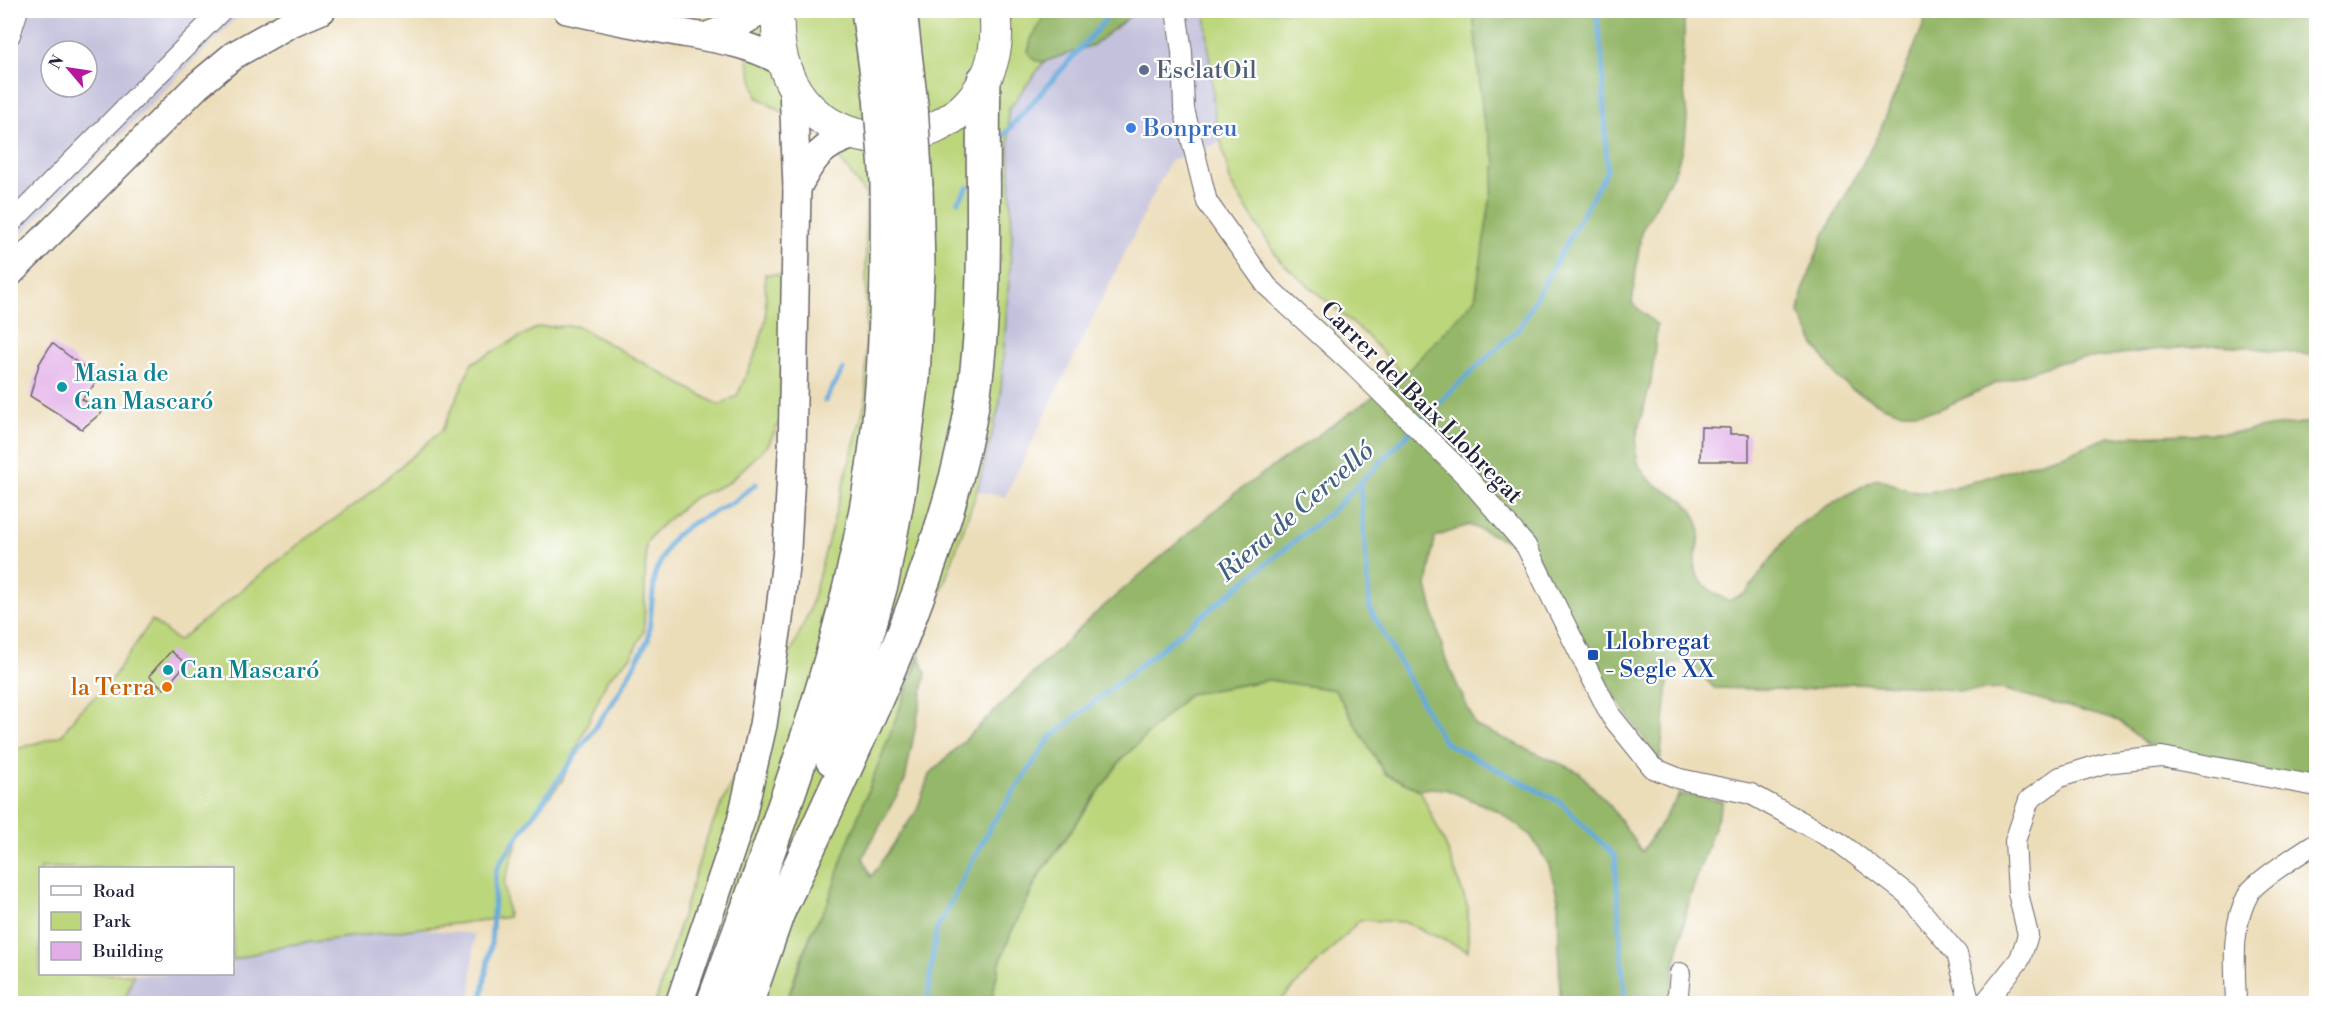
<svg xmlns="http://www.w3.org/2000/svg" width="2327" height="1014" viewBox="0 0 2327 1014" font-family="'Libre Bodoni',serif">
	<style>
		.industrial { fill: #c3c1db; fill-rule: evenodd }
		.green { fill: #bcd67b; stroke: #6f7c5b; stroke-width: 1.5 }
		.forest { fill: #95b76b; stroke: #5c6c53; stroke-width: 1.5 }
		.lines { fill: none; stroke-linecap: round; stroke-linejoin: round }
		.stream { stroke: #66abdc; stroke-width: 5 }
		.building { fill: #e2aee8 }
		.street-casing { stroke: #696367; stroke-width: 22 }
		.secondary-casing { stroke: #696367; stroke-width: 30 }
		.primary-casing { stroke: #696367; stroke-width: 34 }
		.highway-casing { stroke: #696367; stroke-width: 36 }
		.street { stroke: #fff; stroke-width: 20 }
		.secondary { stroke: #fff; stroke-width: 27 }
		.primary { stroke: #fff; stroke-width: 32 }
		.highway { stroke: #fff; stroke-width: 33 }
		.highway-bridge-casing { stroke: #696367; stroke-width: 36; stroke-linecap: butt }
		.highway-bridge { stroke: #fff; stroke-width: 33 }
		.service-dot { fill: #5c6f8a; stroke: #fff; stroke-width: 2 }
		.shop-dot { fill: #3f7fe0; stroke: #fff; stroke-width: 2 }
		.culture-dot { fill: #0f9aa8; stroke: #fff; stroke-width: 2 }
		.transit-dot { fill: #1a4fb4; stroke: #fff; stroke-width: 2 }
		.food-dot { fill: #e8710a; stroke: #fff; stroke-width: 2 }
		.labels { text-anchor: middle; stroke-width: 4.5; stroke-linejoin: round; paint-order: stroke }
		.service-label { font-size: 24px; fill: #4e5e75; stroke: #fff; text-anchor: start }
		.shop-label { font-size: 24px; fill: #366cbe; stroke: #fff; text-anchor: start }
		.culture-label { font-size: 24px; fill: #0d838f; stroke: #fff; text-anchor: start }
		.street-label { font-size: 24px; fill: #22223b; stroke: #fff }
		.transit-label { font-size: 24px; fill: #164399; stroke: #fff; text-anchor: start }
		.food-label { font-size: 24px; fill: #c56008; stroke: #fff; text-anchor: end }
		.water-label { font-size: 26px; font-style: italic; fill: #416083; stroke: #fff }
	</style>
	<rect width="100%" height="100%" fill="#fff"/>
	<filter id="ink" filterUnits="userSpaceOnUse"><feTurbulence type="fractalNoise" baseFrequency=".0167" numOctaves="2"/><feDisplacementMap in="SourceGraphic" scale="12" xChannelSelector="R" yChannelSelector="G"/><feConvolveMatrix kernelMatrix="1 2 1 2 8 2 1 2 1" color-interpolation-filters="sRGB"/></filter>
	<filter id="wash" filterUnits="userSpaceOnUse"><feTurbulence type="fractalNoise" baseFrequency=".008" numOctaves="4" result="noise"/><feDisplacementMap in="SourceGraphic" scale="24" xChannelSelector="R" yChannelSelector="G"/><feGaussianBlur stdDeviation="1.35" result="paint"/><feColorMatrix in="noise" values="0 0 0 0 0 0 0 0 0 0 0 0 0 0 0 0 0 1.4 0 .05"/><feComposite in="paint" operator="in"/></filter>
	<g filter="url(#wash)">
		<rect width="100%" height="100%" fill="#ecddb9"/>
		<g class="industrial">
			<path d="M11,11H243L11,245ZM51,51H87V87H51Z"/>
			<path d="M1137,11H1205L1215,117L1221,142L1170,161L1005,497L977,491L1000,403L1012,238L1008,110L1044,62L1103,39Z"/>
			<path d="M350,923L474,934L471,1003L117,1004L126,974H232L233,938Z"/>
		</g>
		<g class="green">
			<path d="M735,11H1048L1041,21L1034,60L1044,62L1008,110L1012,238L1000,403L977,491L878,769L844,853L828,903L812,931L802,956L786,1003L655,1004L706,839L809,612L866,400V195L824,137L757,97Z"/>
			<path d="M1205,11H1473L1483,117L1496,162L1476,299L1404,375L1365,334L1280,261L1231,184L1215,117Z"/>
			<path d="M765,274L781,275L783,323L781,419L768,445L728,483L693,498L653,533L646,544L644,631L632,655L607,680L562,781L521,831L504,883L508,917L281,946L233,960L232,868H40V974H133L125,1003L11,1004V751L62,735L78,712L107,686L152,620L178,641L299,544L363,499L443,429L472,363L538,327L577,326L719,405L737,396L758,348L766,318Z"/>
			<path d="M1269,680L1335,689L1385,774L1420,790L1446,846L1468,908V951L1404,922L1360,920L1278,1003L991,1004L999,965L1011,933L1040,875L1121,760L1189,694Z"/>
		</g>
		<g class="forest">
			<path d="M1048,11V10L1137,11L1093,45L1044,62L1034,60L1028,52L1031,39Z"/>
			<path d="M1473,11H1684V44L1682,71L1687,118L1685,139L1676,169L1641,232L1632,303L1657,325C1655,343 1654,362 1651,380C1646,411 1620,454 1650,480C1670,498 1689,494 1699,525C1701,531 1699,537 1699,543C1698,550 1694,559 1695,566C1697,584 1714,593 1728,601L1746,593L1793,529L1827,506L1877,478L1908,490L1927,492L1951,488L2068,453L2109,437L2240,432C2265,426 2291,425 2316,421V782L2268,772L2221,758L2146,744L2119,721L2002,689L1961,691L1906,685L1852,683L1803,690L1714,688L1691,663H1670L1660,762L1615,696L1534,552L1469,525L1435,537L1427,587L1445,658L1476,726L1579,772L1611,807L1642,852L1680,794L1723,801L1690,897L1676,959L1669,1003H1560L1558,899L1549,865L1531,836L1498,811L1445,789L1430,788L1420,790L1385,774L1335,690L1269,680L1189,694L1121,760L1039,875L1011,933L999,965L991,1003L786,1004L812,931L828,903L844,853L920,656L926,673L905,780L863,857L871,877L917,810L929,775L1089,619L1235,493L1404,375L1475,299L1496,162L1483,117Z"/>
			<path d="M1929,11H2316V356L2247,347L2217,345L2153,350L2060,362L1992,385L1938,410L1919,412H1900L1883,406L1852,389L1838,378L1816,347L1799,313L1802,294L1822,239L1880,131Z"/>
		</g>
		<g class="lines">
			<g class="stream">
				<path d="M1002,137L1114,10"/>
				<path d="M958,201L968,187"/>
				<path d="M825,401L843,369"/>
				<path d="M1360,484L1370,609L1444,742L1560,802L1615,856L1624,991L1622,1004"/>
				<path d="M481,1004L491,943L496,871L501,861L617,696L648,640L655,573L668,546L674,537L689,525L735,501L756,484"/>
				<path d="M927,1004L936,930L992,824L1051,737L1331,512L1452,390L1520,327L1607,170L1602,57L1596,10"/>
			</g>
		</g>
		<g id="blocks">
			<g class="building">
				<path d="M52,343L99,379L82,399L102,412L82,429L30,396L39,364Z"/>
				<path d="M1701,427L1730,428V434H1749V461H1700Z"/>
				<path d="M171,651L186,664L164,689L149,676Z"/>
			</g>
		</g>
	</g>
	<g filter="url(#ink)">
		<use href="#blocks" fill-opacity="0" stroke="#696367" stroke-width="1.5"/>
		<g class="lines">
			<defs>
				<g id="street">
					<path d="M1176,10L1182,52L1184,109L1207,202L1267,286L1354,366L1466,476L1526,546L1611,716L1653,768L1680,779L1751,794L1840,843L1907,894L1957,954L1970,1004"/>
					<path d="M10,35L18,10"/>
					<path d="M10,224L222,10"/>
					<path d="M1677,1004L1680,973"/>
					<path d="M1984,1004L2020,959L2028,935L2018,893L2015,841L2029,800L2060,777L2105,763L2162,757L2316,786"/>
					<path d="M2236,1004C2235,967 2230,926 2249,893C2257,880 2302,852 2316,843"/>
				</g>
				<g id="secondary">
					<path d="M567,10C602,18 637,25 671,31C710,38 747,42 782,62"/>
					<path d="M707,36L737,25L763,10"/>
					<path d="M797,188C812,159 822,144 854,135"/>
					<path d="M10,273L197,86L234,55L291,23L322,10"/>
					<path d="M679,1004L741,821L763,725L779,619L787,549L792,454L797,188L793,87"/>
				</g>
				<path id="primary" d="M778,10C768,191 1016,171 995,10"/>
				<g id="highway">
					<path d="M832,759L882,581L899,490L913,378L918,266L916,187"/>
					<path d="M779,910C821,822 862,735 899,645C931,563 961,480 974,393C989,289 981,184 984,80"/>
					<path d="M713,1004C775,833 843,660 871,480C887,382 888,281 887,182"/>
					<path d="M746,1004L786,889"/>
				</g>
			</defs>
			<use href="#street" class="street-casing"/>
			<use href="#secondary" class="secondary-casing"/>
			<use href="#primary" class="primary-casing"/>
			<use href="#highway" class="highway-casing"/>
			<use href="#street" class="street"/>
			<use href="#secondary" class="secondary"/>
			<use href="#primary" class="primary"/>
			<use href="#highway" class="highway"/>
			<defs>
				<g id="highway-bridge">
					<path d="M868,10L880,97L887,182"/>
					<path d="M900,10L911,105L916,187"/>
				</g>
			</defs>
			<use href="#highway-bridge" class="highway-bridge-casing"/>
			<use href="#highway-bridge" class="highway-bridge"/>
		</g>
	</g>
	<circle class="service-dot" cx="1144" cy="70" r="6"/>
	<circle class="shop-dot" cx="1131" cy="128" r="6"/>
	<g class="culture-dot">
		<circle cx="62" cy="387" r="6"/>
		<circle cx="168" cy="670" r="6"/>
	</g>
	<rect class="transit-dot" x="1587" y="649" width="12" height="12" rx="3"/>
	<circle class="food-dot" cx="167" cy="687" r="6"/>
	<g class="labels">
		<g class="service-label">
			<text x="1156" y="78">EsclatOil</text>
		</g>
		<g class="shop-label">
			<text x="1143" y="136">Bonpreu</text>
		</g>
		<g class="culture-label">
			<text x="74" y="381">Masia de<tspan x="74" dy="28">Can Mascaró</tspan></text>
			<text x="180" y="678">Can Mascaró</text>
		</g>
		<g class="street-label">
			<text transform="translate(1422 402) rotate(45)" y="8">Carrer del Baix Llobregat</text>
		</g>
		<g class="transit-label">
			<text x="1605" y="649">Llobregat<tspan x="1605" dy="28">- Segle XX</tspan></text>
		</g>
		<g class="food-label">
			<text x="155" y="695">la Terra</text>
		</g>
		<g class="water-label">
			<text transform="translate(1295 511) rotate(-41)" y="9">Riera de Cervelló</text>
		</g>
	</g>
	<rect width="2327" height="1014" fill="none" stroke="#fff" stroke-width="36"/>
	<rect x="39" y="867" width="195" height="108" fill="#ffffff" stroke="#a7a7b1" stroke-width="1.5"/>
	<rect x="51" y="886" width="30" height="9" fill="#ffffff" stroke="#a7a7b1" stroke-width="1.5"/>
	<text x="93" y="897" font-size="18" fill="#22223b">Road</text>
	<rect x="51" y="912" width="30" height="18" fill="#bcd67b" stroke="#a7a7b1" stroke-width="1.5"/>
	<text x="93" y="927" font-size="18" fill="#22223b">Park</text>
	<rect x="51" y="942" width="30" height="18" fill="#e2aee8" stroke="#a7a7b1" stroke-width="1.5"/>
	<text x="93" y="957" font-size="18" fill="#22223b">Building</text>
	<g transform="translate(69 69) rotate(299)"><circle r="28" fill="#ffffff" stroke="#a7a7b1" stroke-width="1.5"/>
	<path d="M0-4.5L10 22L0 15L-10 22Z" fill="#b5179e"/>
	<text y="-9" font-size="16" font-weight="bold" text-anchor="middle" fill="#22223b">N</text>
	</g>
</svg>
